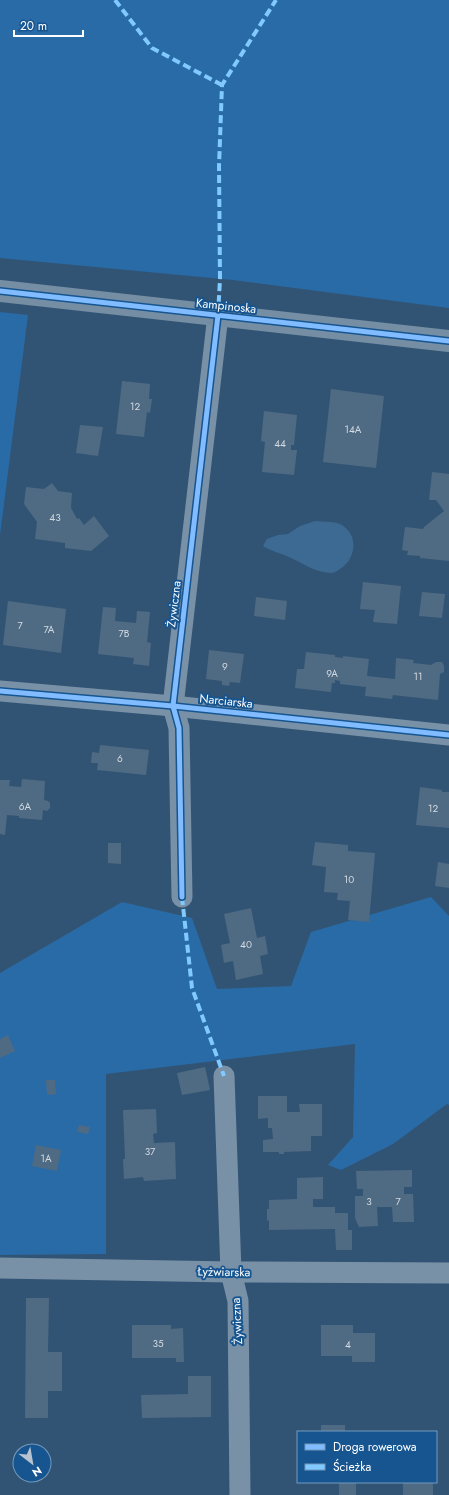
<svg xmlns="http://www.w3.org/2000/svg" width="449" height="1495" viewBox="0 0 449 1495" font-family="Jost,sans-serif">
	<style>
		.green { fill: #296ba6 }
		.water { fill: #3d6a93 }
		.building { fill: #4f6a83 }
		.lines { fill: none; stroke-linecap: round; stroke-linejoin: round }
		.street { stroke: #7991a7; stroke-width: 21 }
		.secondary { stroke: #758ea4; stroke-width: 22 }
		.quiet { stroke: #80caff; stroke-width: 4; stroke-dasharray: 8 4; stroke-linecap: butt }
		.cycleway-casing { stroke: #165590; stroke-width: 8 }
		.cycleway { stroke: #80bcff; stroke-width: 5 }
		.labels { text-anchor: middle; stroke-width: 4; stroke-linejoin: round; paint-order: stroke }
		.number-label { font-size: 10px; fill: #d3dae0 }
		.street-label { font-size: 12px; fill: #fff; stroke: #165590 }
	</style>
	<rect width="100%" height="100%" fill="#325474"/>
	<g class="green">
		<path d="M0,0H449V308L233,280L0,258Z"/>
		<path d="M0,312L28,315L0,535Z"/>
		<path d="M431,897L449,916V1105L447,1104L393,1144L341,1170L328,1165L353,1137L355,1044L106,1074V1254L0,1255V973L122,902L192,918L217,989L291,986L311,932Z"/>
	</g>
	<path class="water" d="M315,521C323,522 335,521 342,525C359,536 356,559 340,569C338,570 335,573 332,573C315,573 303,563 289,557C280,553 271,551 263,546L267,539L278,535L288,534L300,526Z"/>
	<g class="building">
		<path d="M122,381L150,384L149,399H152L150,413L147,412L144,437L116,434Z"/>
		<path d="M331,389L384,396L376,468L323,462Z"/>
		<path d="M264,411L297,415L294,445H291V450H297L294,475L262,472L265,442L261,441Z"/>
		<path d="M80,425L103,427L98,456L76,453Z"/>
		<path d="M432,472L449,474V561L420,558V556L407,555L408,551L402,550L405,527L423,529L424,527L444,511L436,500H429Z"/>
		<path d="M52,483L58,491L72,493L71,508L77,519L79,518L84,525L94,516L109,536L91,551L65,548V543L35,539L37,522L24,504L26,487L44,489Z"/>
		<path d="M363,582L401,586L397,624L373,622L375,610L360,609Z"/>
		<path d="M422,592L445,594L442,618L419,616Z"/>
		<path d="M256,597L287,601L285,620L254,616Z"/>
		<path d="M8,601L66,609L61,653L3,645Z"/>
		<path d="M103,607L116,608L115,621L136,623L137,611L150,612L147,642L151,643L149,666L133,664L134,658L98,654Z"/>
		<path d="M209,650L244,654L240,683L230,682L229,686L222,685V681L206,679Z"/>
		<path d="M306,652L335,655V657L343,658V656L369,659L367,676L395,679L396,658L414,660L413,663L431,665L436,662H442L444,666V672L440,674L438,700L393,695L392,699L365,696L366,687L340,684V681L335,680V683H332L331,692L295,688L297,669H304Z"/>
		<path d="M100,745L149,750L146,775L97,770L98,763H91L92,752L99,753Z"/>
		<path d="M22,779L45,781L44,800L48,801L50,803V808L47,811L43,810L42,820L19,818V816L7,815L5,835L0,834V780H10L9,786L21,787Z"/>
		<path d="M420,787L442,790V792H449V828L416,825Z"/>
		<path d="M315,842L348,845V851L375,853L369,922L348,920L350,901L337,900L338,893L324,892L326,867L312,865Z"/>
		<path d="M108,843H121V864L108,863Z"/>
		<path d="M438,862L449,864V888L435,886Z"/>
		<path d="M251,908L257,938L265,936L268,954L260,956L263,974L236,980L233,961L224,963L221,945L230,943L224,914Z"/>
		<path d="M8,1035L15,1051L0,1058V1039Z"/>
		<path d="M205,1067L210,1090L182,1095L177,1073Z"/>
		<path d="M46,1080H55L56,1094L47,1095Z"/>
		<path d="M258,1096H287V1112H300L299,1104H322V1136H311V1151L284,1152V1154H279V1152H263V1140L273,1139L272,1128H268V1118L258,1119Z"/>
		<path d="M156,1109L157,1133L153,1134L154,1143L175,1142L176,1179L144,1181L143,1177L124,1179L123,1159H125L123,1110Z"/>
		<path d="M79,1125L90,1127L88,1134L77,1132Z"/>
		<path d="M36,1145L61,1150L57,1171L32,1166Z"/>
		<path d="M412,1170V1187H404V1194H413L414,1222H393L392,1207H377L378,1226L359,1227L355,1218V1196H363V1189H357L356,1171Z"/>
		<path d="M323,1177V1199H313V1207H335V1213H348V1230H352V1250H336L335,1229L269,1230V1220L267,1221V1209H269V1200L297,1199V1178Z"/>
		<path d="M26,1298H49L48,1352H62V1391H48V1418H25Z"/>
		<path d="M132,1325H171V1329L183,1328L184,1362H176V1358H132Z"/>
		<path d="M321,1325H353V1333H375V1362H352V1356H321Z"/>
		<path d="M188,1376H211V1417L142,1418L141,1395L188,1394Z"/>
		<rect x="321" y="1425" width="24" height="7"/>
		<rect x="339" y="1482" width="17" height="13"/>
		<rect x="403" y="1482" width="30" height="13"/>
	</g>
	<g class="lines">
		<g class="street">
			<path d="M0,691L173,706L449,735"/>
			<path d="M182,897L179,728L173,706L218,315"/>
			<path d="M224,1076L231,1272L238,1301L240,1495"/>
			<path d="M0,1268L231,1272L449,1273"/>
		</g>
		<path class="secondary" d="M0,291L449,341"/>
		<g class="quiet">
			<path d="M115,0L152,48L222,85"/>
			<path d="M218,315L220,279L219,166L222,85L276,0"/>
			<path d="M182,897L192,988L224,1076"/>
		</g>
		<defs>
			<g id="cycleway">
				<path d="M0,291L449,341"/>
				<path d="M0,691L173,706L449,735"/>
				<path d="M182,897L179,728L173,706L218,315"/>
			</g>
		</defs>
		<use href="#cycleway" class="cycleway-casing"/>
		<use href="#cycleway" class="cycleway"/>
	</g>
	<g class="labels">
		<g class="number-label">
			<text x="135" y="410">12</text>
			<text x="353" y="433">14A</text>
			<text x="280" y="447">44</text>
			<text x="55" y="521">43</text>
			<text x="20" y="629">7</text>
			<text x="49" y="633">7A</text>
			<text x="124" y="637">7B</text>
			<text x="225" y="670">9</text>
			<text x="332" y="677">9A</text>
			<text x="418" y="680">11</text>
			<text x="120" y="762">6</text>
			<text x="25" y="810">6A</text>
			<text x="433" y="812">12</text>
			<text x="349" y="883">10</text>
			<text x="246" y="948">40</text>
			<text x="150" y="1155">37</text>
			<text x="46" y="1162">1A</text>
			<text x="369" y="1205">3</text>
			<text x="398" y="1205">7</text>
			<text x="158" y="1347">35</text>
			<text x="348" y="1348">4</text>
		</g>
		<g class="street-label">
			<text transform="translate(226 306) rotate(6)" y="4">Kampinoska</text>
			<text transform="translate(174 604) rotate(-83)" y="4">Żywiczna</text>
			<text transform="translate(226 701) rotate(6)" y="4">Narciarska</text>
			<text transform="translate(224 1272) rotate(1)" y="4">Łyżwiarska</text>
			<text transform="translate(237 1321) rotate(-93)" y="4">Żywiczna</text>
		</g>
	</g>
	<rect x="297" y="1431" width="140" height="52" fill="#165590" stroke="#7399bc"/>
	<rect x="305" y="1444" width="20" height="6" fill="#80bcff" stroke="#7399bc"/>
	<text x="333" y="1451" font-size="12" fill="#ffffff">Droga rowerowa</text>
	<rect x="305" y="1464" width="20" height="6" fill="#80caff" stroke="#7399bc"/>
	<text x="333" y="1471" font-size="12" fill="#ffffff">Ścieżka</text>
	<g transform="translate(32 1463) rotate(149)"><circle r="19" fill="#165590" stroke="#7399bc"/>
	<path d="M0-3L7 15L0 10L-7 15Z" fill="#b7c3ce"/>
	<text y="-6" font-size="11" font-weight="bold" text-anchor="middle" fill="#ffffff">N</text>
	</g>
	<path d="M14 30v6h69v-6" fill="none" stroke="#ffffff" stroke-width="2"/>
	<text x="20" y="30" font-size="12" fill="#ffffff" stroke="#165590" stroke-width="3" paint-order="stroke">20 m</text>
</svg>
